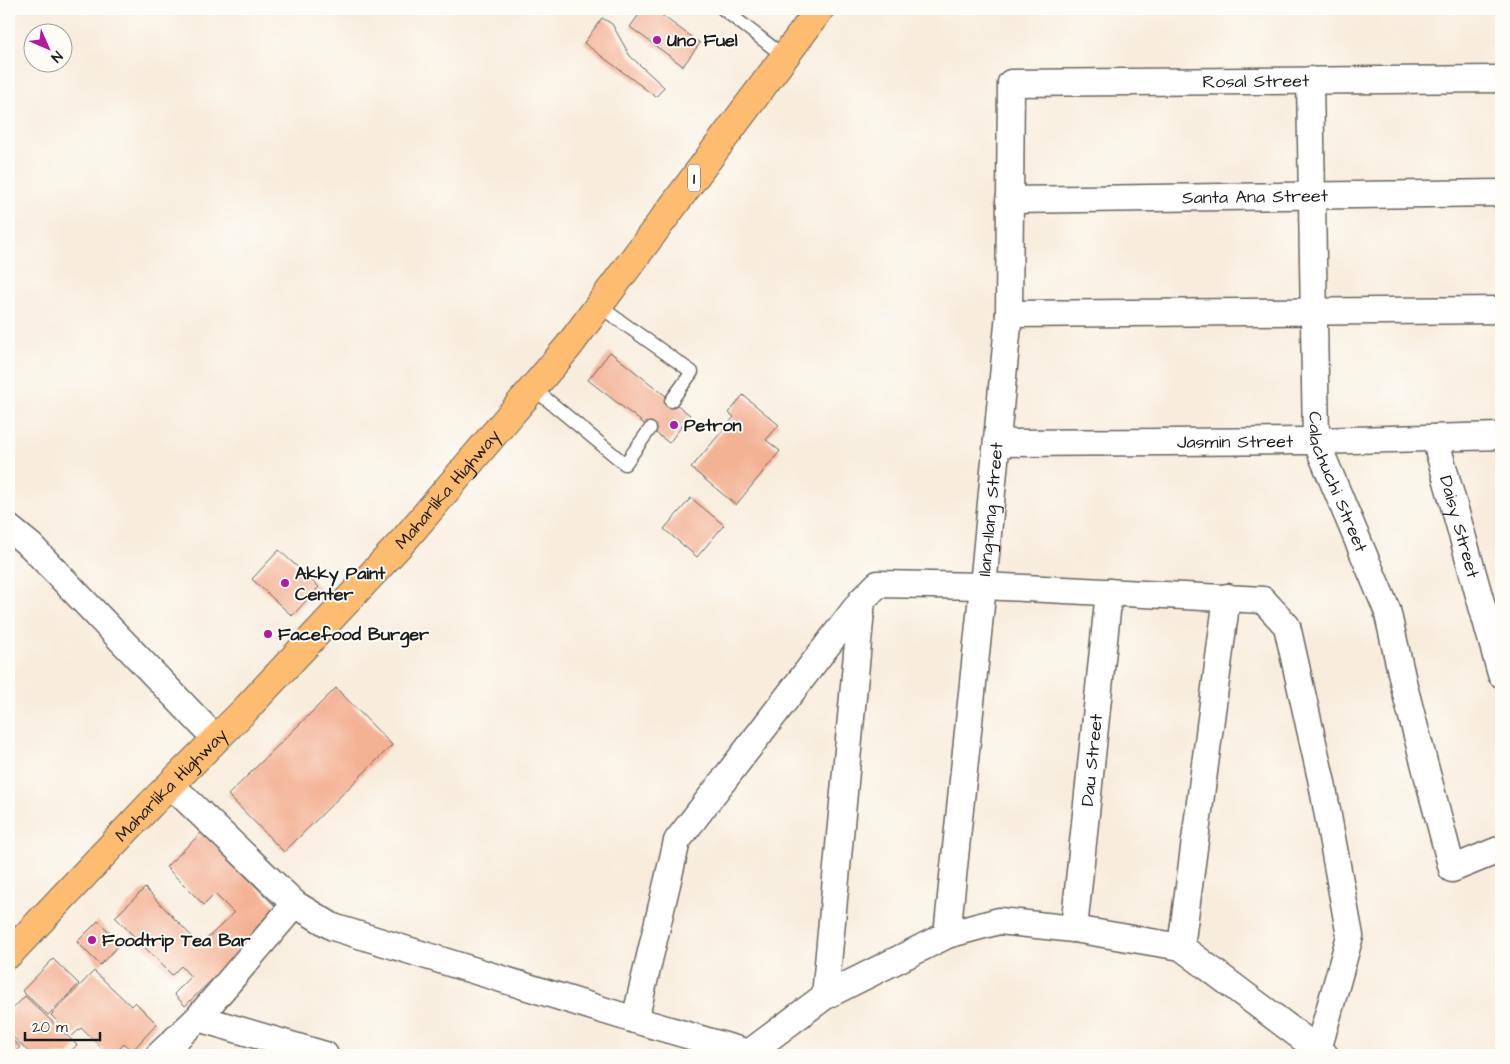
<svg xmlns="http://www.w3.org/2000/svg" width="1510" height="1064" viewBox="0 0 1510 1064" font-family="'Architects Daughter',sans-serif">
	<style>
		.building { fill: #f4b295 }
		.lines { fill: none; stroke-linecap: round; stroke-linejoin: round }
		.service-casing { stroke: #696560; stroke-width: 15 }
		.minor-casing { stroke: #696560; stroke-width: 29 }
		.primary-casing { stroke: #696560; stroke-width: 30 }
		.service { stroke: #fff; stroke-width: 12 }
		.minor { stroke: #fff; stroke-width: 26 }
		.primary { stroke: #fdbc70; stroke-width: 28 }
		.poi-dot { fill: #b5179e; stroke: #fdfcf7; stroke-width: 2 }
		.labels { text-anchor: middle; stroke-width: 4; stroke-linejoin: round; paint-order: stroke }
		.shield { fill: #fdfcf7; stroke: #605f5e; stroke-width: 1 }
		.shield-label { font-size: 16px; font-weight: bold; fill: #1c1c1c }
		.poi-label { font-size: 18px; font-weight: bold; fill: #1c1c1c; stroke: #fdfcf7; text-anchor: start }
		.street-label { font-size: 18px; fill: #1c1c1c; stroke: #fdfcf7 }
	</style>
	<rect width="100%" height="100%" fill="#fdfcf7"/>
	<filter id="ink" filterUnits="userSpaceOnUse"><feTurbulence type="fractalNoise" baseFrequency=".02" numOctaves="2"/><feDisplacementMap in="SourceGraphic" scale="10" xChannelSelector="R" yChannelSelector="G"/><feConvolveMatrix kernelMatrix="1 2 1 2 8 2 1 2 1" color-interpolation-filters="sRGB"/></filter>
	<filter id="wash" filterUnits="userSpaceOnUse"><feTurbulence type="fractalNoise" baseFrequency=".0096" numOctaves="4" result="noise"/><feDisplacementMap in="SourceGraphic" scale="20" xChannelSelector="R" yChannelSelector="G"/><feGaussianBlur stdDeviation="1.12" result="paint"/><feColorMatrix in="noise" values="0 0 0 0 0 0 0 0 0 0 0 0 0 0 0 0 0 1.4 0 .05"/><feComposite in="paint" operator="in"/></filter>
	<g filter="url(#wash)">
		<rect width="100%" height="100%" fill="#f8eddd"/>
		<g id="blocks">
			<g class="building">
				<path d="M643,9H653L700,43L683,66L630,27Z"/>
				<path d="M602,18L612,24L630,56L664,87L656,97L584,43Z"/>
				<path d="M610,352L690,415L669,443L588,380Z"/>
				<path d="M743,395L779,425L766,440L780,451L736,505L691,468L734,417L729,413Z"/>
				<path d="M691,498L724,525L697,557L664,529Z"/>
				<path d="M279,550L319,587L292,616L252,579Z"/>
				<path d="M336,688L392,745L284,852L228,795Z"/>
				<path d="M202,832L281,912L185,1006L174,994L191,977L181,966L172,975L115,917L145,888L200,945L234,913L215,894L204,905L166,867Z"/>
				<path d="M98,921L121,943L100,965L77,942Z"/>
				<path d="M53,959L79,984L48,1015L22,991Z"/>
				<path d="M94,971L131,1006L135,1002L157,1024L132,1051L124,1044L113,1055H109L81,1028L72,1036L51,1015Z"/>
				<path d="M25,996L77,1045L67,1055H32L9,1033V1013Z"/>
				<path d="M9,1037L20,1047L12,1055H9Z"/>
			</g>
		</g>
	</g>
	<g filter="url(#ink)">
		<use href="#blocks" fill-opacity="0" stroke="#696560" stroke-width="1"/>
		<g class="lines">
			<defs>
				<g id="service">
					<path d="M723,9L785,57"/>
					<path d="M599,306L692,372L671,401"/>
					<path d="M533,388L625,464L650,429"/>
				</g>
				<g id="minor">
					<path id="s1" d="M1310,80L1316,441L1387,610L1405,690L1452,869L1501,849"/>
					<path id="s2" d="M1009,200L1501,193"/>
					<path d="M1009,314L1501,310"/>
					<path id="s3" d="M1435,438L1501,674"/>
					<path id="s4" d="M997,443L1316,441L1501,436"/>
					<path d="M9,528L31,546L216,739"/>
					<path d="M171,785L295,904L333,927L635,1020L749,1053"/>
					<path id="s5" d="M1074,929L1109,592"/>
					<path id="s6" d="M947,935L983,586L1009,314L1011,83L1501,79"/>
					<path d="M1181,947L1227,597"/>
					<path d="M825,996L862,600"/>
					<path d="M198,1018L325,1055"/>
					<path d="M635,1020L677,841L862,600L878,584L983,586L1263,600L1287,626L1322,783L1350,936L1318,1050"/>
					<path d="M159,1055L198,1018L295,904"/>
					<path d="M748,1055L749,1053L825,996L947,935L999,921L1074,929L1181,947L1325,1055"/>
				</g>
				<g id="primary">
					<path id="s7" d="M9,954L151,804L245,710L404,540L568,347L820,9"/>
				</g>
			</defs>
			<use href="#service" class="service-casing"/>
			<use href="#minor" class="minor-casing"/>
			<use href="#primary" class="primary-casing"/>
			<use href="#service" class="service"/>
			<use href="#minor" class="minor"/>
			<use href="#primary" class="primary"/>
		</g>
	</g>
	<g class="poi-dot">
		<circle cx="657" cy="40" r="5"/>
		<circle cx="674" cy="425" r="5"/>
		<circle cx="285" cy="583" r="5"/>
		<circle cx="268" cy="634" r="5"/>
		<circle cx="92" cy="940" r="5"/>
	</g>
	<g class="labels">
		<rect class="shield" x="688" y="164.5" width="12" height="27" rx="4"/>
		<g class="shield-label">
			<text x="694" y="184">1</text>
		</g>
		<g class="poi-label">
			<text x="667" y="46">Uno Fuel</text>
			<text x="684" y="431">Petron</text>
			<text x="295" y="579">Akky Paint<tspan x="295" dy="21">Center</tspan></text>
			<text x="278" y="640">Facefood Burger</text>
			<text x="102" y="946">Foodtrip Tea Bar</text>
		</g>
		<g class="street-label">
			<text dy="6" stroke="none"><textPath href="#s6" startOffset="1100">Rosal Street</textPath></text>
			<text dy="6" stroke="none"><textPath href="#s2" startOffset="246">Santa Ana Street</textPath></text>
			<text dy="6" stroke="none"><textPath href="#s4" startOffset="238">Jasmin Street</textPath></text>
			<text dy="6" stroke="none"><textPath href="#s1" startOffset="406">Calachuchi Street</textPath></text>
			<text dy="6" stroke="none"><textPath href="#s7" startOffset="639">Maharlika Highway</textPath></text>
			<text dy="6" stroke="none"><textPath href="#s6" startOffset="428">Ilang-Ilang Street</textPath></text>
			<text dy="6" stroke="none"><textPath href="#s3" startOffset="92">Daisy Street</textPath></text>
			<text dy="6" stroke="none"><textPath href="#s5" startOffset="170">Dau Street</textPath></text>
			<text dy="6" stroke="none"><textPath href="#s7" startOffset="234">Maharlika Highway</textPath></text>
		</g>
	</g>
	<rect width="1510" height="1064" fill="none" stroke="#fdfcf7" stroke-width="30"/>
	<g transform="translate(48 48) rotate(135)"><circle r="24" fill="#fdfcf7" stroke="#a3a29f"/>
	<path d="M0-4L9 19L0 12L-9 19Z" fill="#b5179e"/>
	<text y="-8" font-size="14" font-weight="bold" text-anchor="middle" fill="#1c1c1c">N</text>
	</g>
	<path d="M25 1032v8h75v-8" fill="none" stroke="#1c1c1c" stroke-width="2.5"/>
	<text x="32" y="1032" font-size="15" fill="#1c1c1c" stroke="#fdfcf7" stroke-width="4" paint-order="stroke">20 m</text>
</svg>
